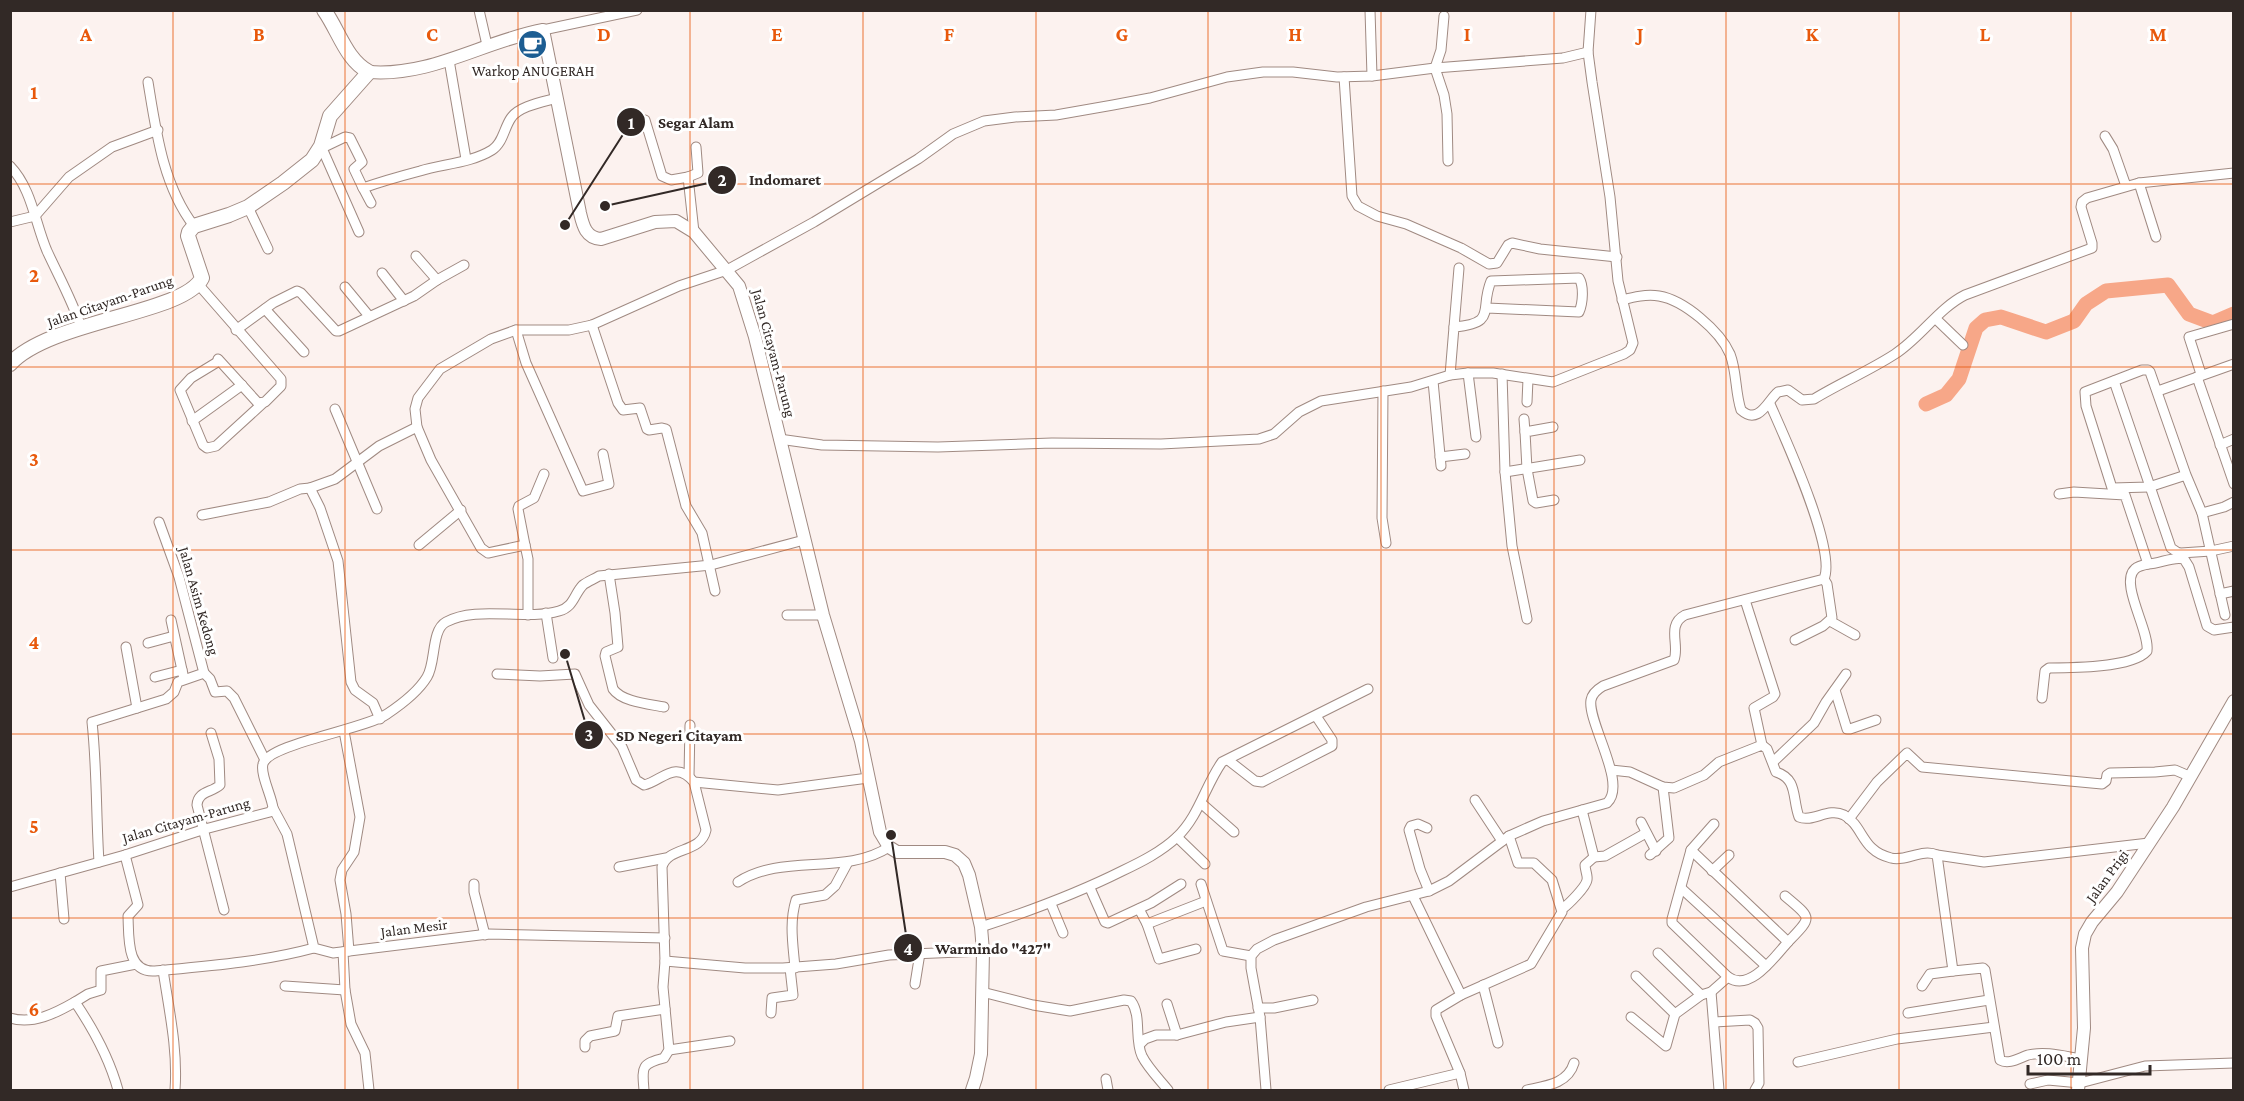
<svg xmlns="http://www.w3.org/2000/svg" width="2244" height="1101" viewBox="0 0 2244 1101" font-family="'Crimson Pro',serif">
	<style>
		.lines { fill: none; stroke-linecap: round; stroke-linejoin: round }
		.river { stroke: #f7a788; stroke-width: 15 }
		.minor-casing { stroke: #a08a82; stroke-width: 11 }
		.tertiary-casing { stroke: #a08a82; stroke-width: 14 }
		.secondary-casing { stroke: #a08a82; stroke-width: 16 }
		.minor { stroke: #fff; stroke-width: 9 }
		.tertiary { stroke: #fff; stroke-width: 12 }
		.secondary { stroke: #fff; stroke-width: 14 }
		.grid { fill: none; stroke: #e8590c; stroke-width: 1.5; stroke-opacity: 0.55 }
		.labels { text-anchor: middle; stroke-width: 6; stroke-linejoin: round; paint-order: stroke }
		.poi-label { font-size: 15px; fill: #322926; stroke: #fff }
		.street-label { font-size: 15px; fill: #322926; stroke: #fff }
		.grid-label { font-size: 20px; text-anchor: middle; font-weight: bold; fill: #e8590c; stroke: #fff; stroke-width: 6; stroke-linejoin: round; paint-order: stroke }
		.leader { fill: none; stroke: #322926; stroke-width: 2 }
		.callout-dot { fill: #322926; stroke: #fff; stroke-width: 2 }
		.mark-label { font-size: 18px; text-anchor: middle; font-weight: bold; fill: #fff }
		.callout-label { font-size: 16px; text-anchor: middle; font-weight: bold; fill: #322926; stroke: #fff; stroke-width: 6; stroke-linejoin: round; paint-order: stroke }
	</style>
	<rect width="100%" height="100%" fill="#fcf2ef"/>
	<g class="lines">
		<path class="river" d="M1926,404L1946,395L1959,379L1976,328L1985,320L2001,317L2046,332L2074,321L2086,304L2106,291L2168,285L2189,314L2213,323L2234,314"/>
		<defs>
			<g id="minor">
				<path d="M479,10L487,45"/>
				<path d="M1370,10L1372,76"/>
				<path d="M1444,16L1441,50L1435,68L1444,95L1447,114L1448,161"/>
				<path d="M543,30L637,10"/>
				<path d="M449,60L466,159"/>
				<path d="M1344,77L1352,196L1358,206L1377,216L1406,224L1461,248L1489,264L1497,263L1508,245L1512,243L1540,249L1617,257"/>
				<path d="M148,82C156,131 163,186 194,226"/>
				<path d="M645,120L662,176L671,180L688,177"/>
				<path d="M2105,136L2113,149L2126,186"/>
				<path d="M321,146L359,232"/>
				<path d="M322,148L345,137L350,138L362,162L354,169L363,188"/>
				<path d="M10,166C32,189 35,223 47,251C59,277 72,300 81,327"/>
				<path d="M2139,183L2156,237"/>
				<path d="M371,203L363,188C383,181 401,176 420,171C443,164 471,163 492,150C503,143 504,128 511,118C519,106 543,102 557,98"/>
				<path d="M248,207L268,249"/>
				<path d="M10,222L35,216L69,177L112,147L158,130"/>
				<path d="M694,232L688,177L698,173L696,147"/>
				<path d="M416,256L437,280"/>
				<path d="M382,273L404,301"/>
				<path d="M198,284L281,379V386L265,402L258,403L218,359"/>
				<path d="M345,287L369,316"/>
				<path d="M1622,300C1634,297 1646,294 1659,296C1684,300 1720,331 1730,354C1737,372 1735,392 1741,410C1759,426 1768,400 1778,392L1788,390L1802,400L1814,399C1840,383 1869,371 1895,354C1921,337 1939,308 1965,295L2092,248V243L2081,207L2082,202L2087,198L2139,183L2234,173"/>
				<path d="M265,309L304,352"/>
				<path d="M1936,319L1963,345"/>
				<path d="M592,325L618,403L623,410L640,408L647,429L649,430L662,428L666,429L686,506L702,533L715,591"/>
				<path d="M1454,327L1459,268"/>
				<path d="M236,330L273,303L297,291L301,293L336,331H339L414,296L437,280L464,265"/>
				<path d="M516,330L526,363L583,491L609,484L603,454"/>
				<path d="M219,361L191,378L180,390L203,445L207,448L216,446L262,404"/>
				<path d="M1468,373L1476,437"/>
				<path d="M1502,374L1505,472L1512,546L1527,619"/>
				<path d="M2201,374L2189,337L2234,324"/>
				<path d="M1450,375L1454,327C1498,323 1479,310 1491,281L1579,278C1584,286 1583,303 1579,312L1487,308"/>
				<path d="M2197,377L2234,484"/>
				<path d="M1433,381L1441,466"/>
				<path d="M2114,381L2171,548L2177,552L2181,553L2211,551L2234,546"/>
				<path d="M1383,391L1382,518L1386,543"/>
				<path d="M2158,391L2234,364"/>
				<path d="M1527,402L1528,379"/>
				<path d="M335,409L377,509"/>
				<path d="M1524,419L1525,432"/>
				<path d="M192,421L242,385"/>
				<path d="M1553,427L1525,432L1527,469L1533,501L1536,503L1554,500"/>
				<path d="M779,439L822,445L938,447L1052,443L1161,444L1259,439L1274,434L1299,412L1321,401L1411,387L1450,375L1468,373H1493L1553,382L1624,354L1630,350L1633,343L1618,281L1610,197L1592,82L1588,52L1591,10"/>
				<path d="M2220,445L2234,439"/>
				<path d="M1440,457L1465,454"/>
				<path d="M1505,472L1580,460"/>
				<path d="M2186,475L2149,487L2112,488L2086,406L2085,392L2142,370H2148L2150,372L2186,475L2202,513L2225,615"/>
				<path d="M2059,494L2074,492L2125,495L2148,564C2160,564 2172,556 2184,559L2189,567L2207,626L2214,630L2234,627"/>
				<path d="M2202,513L2224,507L2234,502"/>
				<path d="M202,515L269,502L300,489L310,488"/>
				<path d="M419,545L461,510"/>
				<path d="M525,545L518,509L519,506L534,498L544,474"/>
				<path d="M609,574L615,613L618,647L606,652L605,656L613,689C622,702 649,704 664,707"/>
				<path d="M2220,594L2234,591"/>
				<path d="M1745,600L1775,694L1773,697L1754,708L1762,745"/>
				<path d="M546,613L553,658"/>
				<path d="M528,615V559L525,545L488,553L481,548L431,460L417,427L415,409L418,398L440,369L491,339L516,330H569L592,325L679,286L727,270L814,222L918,159L953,134L984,121L1015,117L1056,115L1113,105L1150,98L1227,77L1263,72H1293L1337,77L1372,76L1435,68L1563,58L1588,52"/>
				<path d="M787,615H823"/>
				<path d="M171,620L184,679"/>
				<path d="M1830,621L1855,635"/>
				<path d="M1795,640L1823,626L1832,618L1827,584L1824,579"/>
				<path d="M148,643L174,636"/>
				<path d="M126,647L137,708"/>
				<path d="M204,673L210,679L215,692L227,691L234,698L265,760"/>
				<path d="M497,674L540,676L575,674L589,705L622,747L636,780L644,785C662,781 675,759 694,782L778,790L868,778"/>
				<path d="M155,677L182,670"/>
				<path d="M1835,690L1847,729H1850L1876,720"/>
				<path d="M2042,698L2045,671L2049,668C2072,668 2132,668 2147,651C2150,631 2119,583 2135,569C2138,566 2143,565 2148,564"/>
				<path d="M380,719L373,703L355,690L351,682L338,561L320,508L310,488L335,479L379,446L417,427"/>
				<path d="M344,731L360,817L354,852L342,870L340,880L346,914L349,951"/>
				<path d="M211,733L219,759L220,785C211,793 198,791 197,805L224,910"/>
				<path d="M1228,760L1255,781L1262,782L1332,746V740L1316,716"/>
				<path d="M1773,762L1814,723L1826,702L1846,674"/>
				<path d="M1611,770L1630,772L1663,787L1674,788L1704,775L1719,762L1762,745L1767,749L1776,772C1798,779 1792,798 1799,817C1813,823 1828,807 1844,815C1864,826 1861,851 1891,858C1906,862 1922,848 1937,855L1953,971L1983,968L1985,970L2000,1060C2009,1065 2019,1058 2028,1055C2046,1051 2063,1056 2081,1059"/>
				<path d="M689,776L690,725"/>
				<path d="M1475,800L1502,841"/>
				<path d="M1201,803L1234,832"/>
				<path d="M273,808L287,834L314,948L333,953L488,934L665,938"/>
				<path d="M1849,819L1877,782L1907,753L1922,767L2102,784L2106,781L2107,775L2110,773L2155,772L2175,770L2189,776"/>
				<path d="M1641,822L1656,851"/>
				<path d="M1714,824L1691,850L1672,919V923L1728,977"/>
				<path d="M1427,828L1418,824L1411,826L1409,830L1420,869L1429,891"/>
				<path d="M1177,837L1205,864"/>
				<path d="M125,855L138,905L128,916C129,937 126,973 155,971C209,966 262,962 314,948"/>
				<path d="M1650,855L1669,838L1663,787"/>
				<path d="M1937,855L1984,862L2149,843"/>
				<path d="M1594,857L1605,856L1646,833"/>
				<path d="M99,862C96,815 97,768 92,722L166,699L174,692L178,682L204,673L179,577L159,522"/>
				<path d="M619,867L666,858"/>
				<path d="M1712,871L1729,855"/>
				<path d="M60,873L64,919"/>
				<path d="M738,882C782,853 845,876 889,847"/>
				<path d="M474,884V892L485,935"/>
				<path d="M1201,884L1223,951L1251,956"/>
				<path d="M10,887L125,855L205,829L270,812L273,808C272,797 260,774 263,764C268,744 366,729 387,714C402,704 418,692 427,677C436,663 431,630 446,622C477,605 524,621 559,611C574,607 574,594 583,585C587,582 594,579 599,576L711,565L804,540"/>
				<path d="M1090,888L1105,922L1108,923L1151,903L1181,884"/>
				<path d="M1681,888L1766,966"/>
				<path d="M1413,896L1461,995"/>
				<path d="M1785,896C1812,919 1813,916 1788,942"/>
				<path d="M1051,904L1063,933"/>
				<path d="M1139,909L1147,924L1159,959L1196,949"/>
				<path d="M1562,909C1568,905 1586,887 1587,880C1588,876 1585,870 1585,865L1594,857L1582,810"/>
				<path d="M1147,924L1206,901"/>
				<path d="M981,927C1030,911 1076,894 1122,871C1141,862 1161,852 1177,837C1199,816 1205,786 1222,762L1368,689"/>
				<path d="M343,952L345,990L351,1024L365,1053L369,1090"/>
				<path d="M1658,953L1701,995"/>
				<path d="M665,961L745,968H783L836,964L889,955L983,951"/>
				<path d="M795,968C793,944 789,923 796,900L825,895L835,886L848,862"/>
				<path d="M163,970C169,1010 178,1050 175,1090"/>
				<path d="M1636,976L1675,1014"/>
				<path d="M915,984L920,953"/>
				<path d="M1483,985L1498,1043"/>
				<path d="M285,986L345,990"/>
				<path d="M1922,986L1930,974L1953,971"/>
				<path d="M982,992L1033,1005L1070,1011L1124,1000L1131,1001C1142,1016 1134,1039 1142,1056C1148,1068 1160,1080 1168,1090"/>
				<path d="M1711,992L1719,1090"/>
				<path d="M75,1002L88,994L101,990V971L136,964"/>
				<path d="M1167,1004L1177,1035"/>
				<path d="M1258,1008H1274L1313,1000"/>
				<path d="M771,1013L772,998L793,995L790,968"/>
				<path d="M1908,1013L1989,1000"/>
				<path d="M1631,1017L1666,1046L1675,1014L1701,995L1711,992L1728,977C1750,993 1775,956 1788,942L1691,850"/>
				<path d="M10,1018C33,1025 56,1013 75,1002C94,1030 109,1057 118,1090"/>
				<path d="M1714,1022L1750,1020L1755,1023L1758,1028L1759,1083L1755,1090"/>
				<path d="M1140,1044L1145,1039L1156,1035H1177L1226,1022L1260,1017"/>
				<path d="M585,1047V1041L590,1036L615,1031L618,1016L665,1009"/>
				<path d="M669,1050L730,1041"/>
				<path d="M1798,1062L1897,1039L1994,1027"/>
				<path d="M1106,1079L1108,1090"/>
				<path d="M2030,1084L2048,1080L2080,1083L2145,1066L2234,1063"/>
				<path d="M644,1090C642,1067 641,1064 664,1058L669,1050L663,987L665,961L662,867C668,846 701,854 706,830L694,782"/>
				<path d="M1266,1090L1260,1017L1251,968V956L1257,949L1274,940L1366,907L1429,891L1449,881L1509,836L1543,821L1607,803C1628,784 1587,722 1591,700C1592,694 1598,689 1603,686L1674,660C1680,645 1666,625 1685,615L1824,579C1837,550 1784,436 1770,404"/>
				<path d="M1389,1090L1460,1073"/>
				<path d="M1464,1090L1460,1073L1436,1016V1010L1461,995L1531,964L1562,912L1552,880L1534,863H1518L1509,836"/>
				<path d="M1527,1090C1545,1086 1568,1084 1574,1063"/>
			</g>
			<g id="tertiary">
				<path d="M369,72C431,77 484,41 543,30L580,213C583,226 586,238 601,239L655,222L676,221L694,232L739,286L755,337L823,615L861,741L880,832L889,847L897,852H945L955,855L964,863L969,875L981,927L983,951L981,1054L976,1078L972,1090"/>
				<path d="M2078,1090L2084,1028L2082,948L2085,934L2092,922L2117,892L2173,807L2234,701"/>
			</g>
			<path id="secondary" d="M10,364C50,320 184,314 202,278L188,236L189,232L194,226L229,215L248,207L283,183L312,160L321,146L330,116L369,72C346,60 339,31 324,10"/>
		</defs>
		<use href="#minor" class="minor-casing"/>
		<use href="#tertiary" class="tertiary-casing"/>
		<use href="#secondary" class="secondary-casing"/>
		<use href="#minor" class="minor"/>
		<use href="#tertiary" class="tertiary"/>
		<use href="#secondary" class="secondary"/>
	</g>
	<path class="grid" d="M173,10V1090M345,10V1090M518,10V1090M690,10V1090M863,10V1090M1036,10V1090M1208,10V1090M1381,10V1090M1554,10V1090M1726,10V1090M1899,10V1090M2071,10V1090M10,184H2234M10,367H2234M10,550H2234M10,734H2234M10,918H2234"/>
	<defs>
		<symbol id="cafe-disc" viewBox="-11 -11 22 22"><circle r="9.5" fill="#1c5d92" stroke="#fff"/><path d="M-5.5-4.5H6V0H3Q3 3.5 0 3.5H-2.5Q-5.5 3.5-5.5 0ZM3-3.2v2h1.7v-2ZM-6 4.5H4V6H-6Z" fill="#fff"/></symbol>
	</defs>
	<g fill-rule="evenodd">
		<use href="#cafe-disc" x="516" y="28" width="33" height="33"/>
	</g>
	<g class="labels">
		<g class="poi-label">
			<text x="533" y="76">Warkop ANUGERAH</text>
		</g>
		<g class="street-label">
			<text transform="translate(110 301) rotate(-19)" y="5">Jalan Citayam-Parung</text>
			<text transform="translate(774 353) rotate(75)" y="5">Jalan Citayam-Parung</text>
			<text transform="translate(199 601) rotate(74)" y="5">Jalan Asim Kedong</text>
			<text transform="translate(186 820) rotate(-16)" y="5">Jalan Citayam-Parung</text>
			<text transform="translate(2107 876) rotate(-54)" y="5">Jalan Prigi</text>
			<text transform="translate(414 928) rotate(-7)" y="5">Jalan Mesir</text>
		</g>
	</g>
	<g class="grid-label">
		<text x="86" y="41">A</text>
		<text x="259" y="41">B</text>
		<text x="432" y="41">C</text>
		<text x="604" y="41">D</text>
		<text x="777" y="41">E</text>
		<text x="949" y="41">F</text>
		<text x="1122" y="41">G</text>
		<text x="1295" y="41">H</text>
		<text x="1467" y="41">I</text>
		<text x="1640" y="41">J</text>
		<text x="1812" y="41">K</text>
		<text x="1985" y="41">L</text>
		<text x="2158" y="41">M</text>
		<text x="34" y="99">1</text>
		<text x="34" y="282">2</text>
		<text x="34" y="466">3</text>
		<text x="34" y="649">4</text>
		<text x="34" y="833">5</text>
		<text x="34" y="1016">6</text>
	</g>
	<path class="leader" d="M565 225L631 122M605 206L722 180M565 654L589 735M891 835L908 948"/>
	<g class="callout-dot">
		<circle cx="565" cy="225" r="6"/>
		<circle cx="605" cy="206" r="6"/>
		<circle cx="565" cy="654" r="6"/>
		<circle cx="891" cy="835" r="6"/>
		<circle cx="631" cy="122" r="15"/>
		<circle cx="722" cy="180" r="15"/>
		<circle cx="589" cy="735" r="15"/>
		<circle cx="908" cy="948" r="15"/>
	</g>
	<g class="mark-label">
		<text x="631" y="129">1</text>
		<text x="722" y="186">2</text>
		<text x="589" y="741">3</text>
		<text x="908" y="955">4</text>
	</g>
	<g class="callout-label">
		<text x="696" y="128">Segar Alam</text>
		<text x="785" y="185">Indomaret</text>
		<text x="679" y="741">SD Negeri Citayam</text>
		<text x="993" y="954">Warmindo "427"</text>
	</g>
	<rect width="2244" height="1101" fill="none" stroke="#322926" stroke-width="24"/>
	<path d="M2028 1065v9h122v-9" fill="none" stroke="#322926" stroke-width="3"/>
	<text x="2037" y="1065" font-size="18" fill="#322926" stroke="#ffffff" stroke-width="4.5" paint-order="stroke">100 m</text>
</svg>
